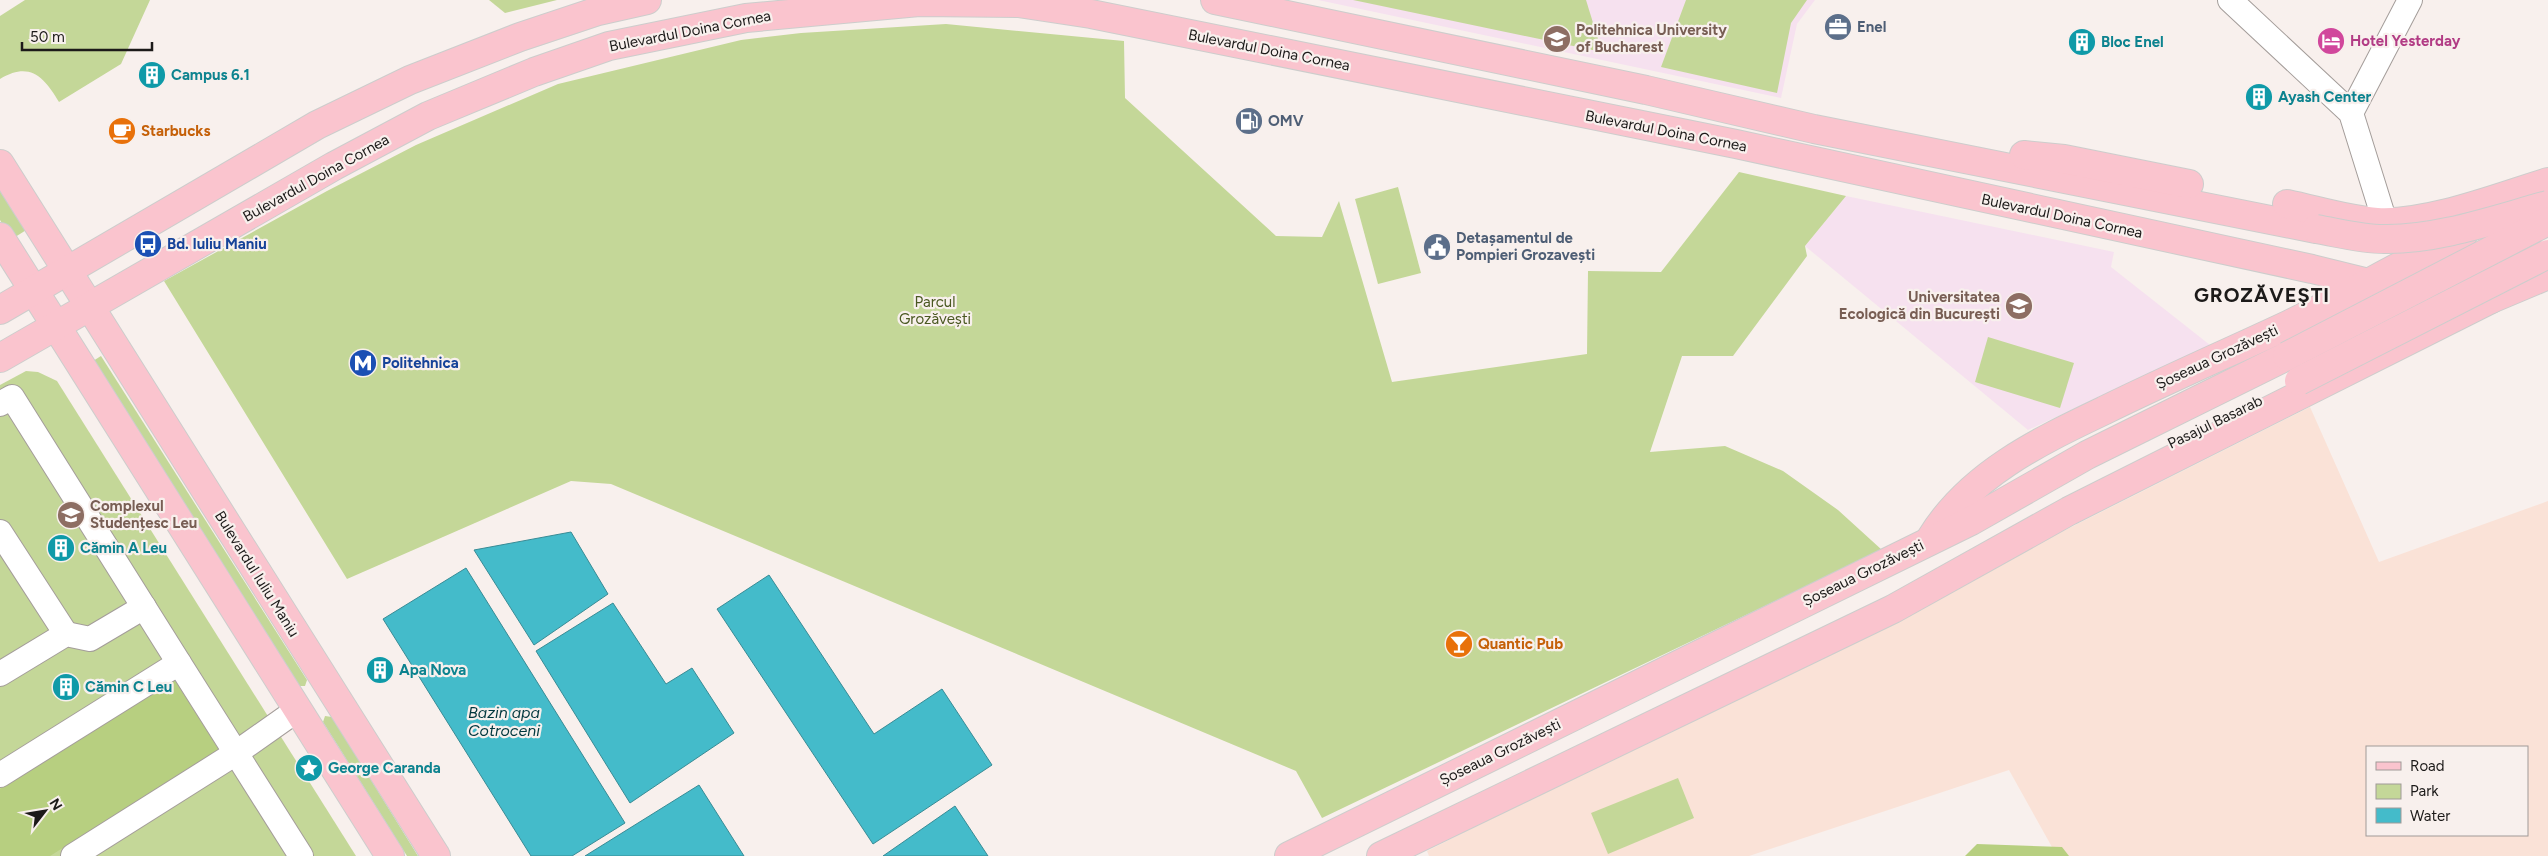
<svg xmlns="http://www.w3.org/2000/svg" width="2548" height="856" viewBox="0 0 2548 856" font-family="Figtree,sans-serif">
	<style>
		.industrial { fill: #fae2d7; fill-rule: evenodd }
		.education { fill: #f6e1ef }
		.green { fill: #c4d798 }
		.forest { fill: #b7cf80 }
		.water { fill: #44bbca; stroke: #388b95 }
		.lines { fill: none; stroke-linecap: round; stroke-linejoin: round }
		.minor-casing { stroke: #a49d9a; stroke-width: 26 }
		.major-casing { stroke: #cdcdcc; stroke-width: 30 }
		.minor { stroke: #fff; stroke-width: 24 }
		.major { stroke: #fac4ce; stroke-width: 28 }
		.major-bridge-casing { stroke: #cdcdcc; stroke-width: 30; stroke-linecap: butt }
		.major-bridge { stroke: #fac4ce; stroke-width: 28 }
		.labels { text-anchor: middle; stroke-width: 4.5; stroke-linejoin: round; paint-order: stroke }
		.service-label { font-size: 15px; font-weight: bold; fill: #4e5e75; stroke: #f8f0ed; text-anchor: start }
		.education-label { font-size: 15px; font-weight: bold; fill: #785e54; stroke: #f8f0ed; text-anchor: start }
		.street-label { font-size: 15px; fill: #1c1a19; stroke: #f8f0ed }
		.hotel-label { font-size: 15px; font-weight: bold; fill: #b23c85; stroke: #f8f0ed; text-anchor: start }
		.culture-label { font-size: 15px; font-weight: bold; fill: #0d838f; stroke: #f8f0ed; text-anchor: start }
		.food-label { font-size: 15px; font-weight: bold; fill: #c56008; stroke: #f8f0ed; text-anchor: start }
		.transit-label { font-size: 15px; font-weight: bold; fill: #164399; stroke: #f8f0ed; text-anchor: start }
		.park-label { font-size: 15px; fill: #4a5821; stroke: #f8f0ed }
		.water-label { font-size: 16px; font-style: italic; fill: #00373e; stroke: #f8f0ed }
		.district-label { font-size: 20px; font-weight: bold; letter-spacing: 1px; fill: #1c1a19; stroke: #f8f0ed }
	</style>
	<rect width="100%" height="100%" fill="#f8f0ed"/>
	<path class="industrial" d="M2310,407L2379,562L2548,501V856H2057L2009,770L1749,856H1429L1427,851ZM2367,747H2527V835H2367Z"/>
	<g class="education">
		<path d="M1318,0H1815L1797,24L1781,98Z"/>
		<path d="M1846,196L2114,252L2111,267L2210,345L2028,430L1805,246Z"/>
	</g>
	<g class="green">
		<path d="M25,0H150L121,64L59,102C44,77 30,61 0,79V16Z"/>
		<path d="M489,0H557L505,13Z"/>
		<path d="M1353,0H1586L1602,52Z"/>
		<path d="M1686,0H1807L1791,23L1777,93L1661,67Z"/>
		<path d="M946,24L1124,41L1125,98L1276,236L1322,237L1339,201L1392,382L1587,354L1588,271L1661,272L1739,172L1846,196L1805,246L1807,256L1733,356H1682L1650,452L1725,446L1783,471L1838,510L1882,550L1322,818L1296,771L611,484L571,481L347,579L164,281L327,191L416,145L558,84L741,40L801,33Z"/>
		<path d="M0,179L31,227L12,239L0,220Z"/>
		<path d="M1398,187L1421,273L1378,284L1355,199Z"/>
		<path d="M1988,337L2074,363L2060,408L1975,382Z"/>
		<path d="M101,356L307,680L305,686H299L93,361Z"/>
		<path d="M26,371L38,372L57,381L356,856H0V385Z"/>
		<path d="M325,716L332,717L418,856H407L323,722Z"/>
		<path d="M1678,778L1694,818L1608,854L1591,813Z"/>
	</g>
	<g class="forest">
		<path d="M174,679L219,750L50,856H0V789Z"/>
		<path d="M1977,844L2062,847L2069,856H1965Z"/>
	</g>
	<g class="water">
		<path d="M571,532L608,594L534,645L474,550Z"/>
		<path d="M466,568L625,823L572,856H531L383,619Z"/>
		<path d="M769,575L874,734L942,689L992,765L873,844L717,609Z"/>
		<path d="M613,603L666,684L692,668L734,733L630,803L536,651Z"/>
		<path d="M699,785L744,856H585Z"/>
		<path d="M955,806L988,856H883Z"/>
	</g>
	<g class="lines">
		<defs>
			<g id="minor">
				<path d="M2230,0L2351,113L2385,222"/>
				<path d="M2351,113L2410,0"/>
				<path d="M0,404L12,397L179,663"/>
				<path d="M0,532L66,634"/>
				<path d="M0,674L66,634L90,639L144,607"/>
				<path d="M0,775L179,663L301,856"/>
				<path d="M73,856L236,753L297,710"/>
			</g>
			<g id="major">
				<path d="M1215,0L1646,90L1814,129L2316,229"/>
				<path d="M2024,155L2064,159L2189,184"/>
				<path d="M0,164L436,856"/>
				<path d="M2287,204C2316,210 2347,220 2377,222C2428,225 2499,197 2548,182"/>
				<path d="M0,237L390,856"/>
				<path d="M0,310L317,125L410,80L520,37L598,11L647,0"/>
				<path d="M0,358L334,166L428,116L534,72L609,46L746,18L919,2L1018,3L1091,14L1736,144L2312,269L2446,302L2461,304L2491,299"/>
				<path d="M1931,538C1970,474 2040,441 2105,410C2166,380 2228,353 2290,324C2348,295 2405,262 2464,233"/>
				<path d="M1289,856L1971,521L2087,455L2287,356"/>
				<path d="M1381,856L1893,609L2069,511L2491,299L2548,275"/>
			</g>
		</defs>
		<use href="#minor" class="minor-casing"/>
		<use href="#major" class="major-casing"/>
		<use href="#minor" class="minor"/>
		<use href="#major" class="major"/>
		<defs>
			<g id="major-bridge">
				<path d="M2316,229C2339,233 2361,239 2384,239C2438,240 2496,219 2548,205"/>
				<path d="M2287,356L2548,221"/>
				<path d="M2299,381L2548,254"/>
			</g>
		</defs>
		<use href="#major-bridge" class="major-bridge-casing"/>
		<use href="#major-bridge" class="major-bridge"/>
	</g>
	<defs>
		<symbol id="office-disc" viewBox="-11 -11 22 22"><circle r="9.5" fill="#5c6f8a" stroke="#f8f0ed"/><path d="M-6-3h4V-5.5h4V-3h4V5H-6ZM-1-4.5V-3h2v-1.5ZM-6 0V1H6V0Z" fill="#fff"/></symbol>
		<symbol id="university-disc" viewBox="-11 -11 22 22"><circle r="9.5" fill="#8d6e63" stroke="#f8f0ed"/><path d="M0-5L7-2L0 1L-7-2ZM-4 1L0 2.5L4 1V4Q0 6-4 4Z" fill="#fff"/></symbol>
		<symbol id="hotel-disc" viewBox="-11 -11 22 22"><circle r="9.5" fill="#d1479c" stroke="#f8f0ed"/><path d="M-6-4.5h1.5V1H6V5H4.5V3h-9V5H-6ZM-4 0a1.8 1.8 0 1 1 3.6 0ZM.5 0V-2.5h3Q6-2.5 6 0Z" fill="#fff"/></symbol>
		<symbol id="building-disc" viewBox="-11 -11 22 22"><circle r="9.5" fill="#0f9aa8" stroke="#f8f0ed"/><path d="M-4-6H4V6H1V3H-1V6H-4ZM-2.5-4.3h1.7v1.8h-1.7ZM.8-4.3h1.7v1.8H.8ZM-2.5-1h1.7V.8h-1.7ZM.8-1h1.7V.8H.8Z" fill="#fff"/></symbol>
		<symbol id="fuel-disc" viewBox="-11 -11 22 22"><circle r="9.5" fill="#5c6f8a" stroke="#f8f0ed"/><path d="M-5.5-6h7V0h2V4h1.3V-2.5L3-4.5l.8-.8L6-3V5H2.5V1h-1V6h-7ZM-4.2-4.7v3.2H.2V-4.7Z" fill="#fff"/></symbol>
		<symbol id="cafe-disc" viewBox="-11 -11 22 22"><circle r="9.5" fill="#e8710a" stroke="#f8f0ed"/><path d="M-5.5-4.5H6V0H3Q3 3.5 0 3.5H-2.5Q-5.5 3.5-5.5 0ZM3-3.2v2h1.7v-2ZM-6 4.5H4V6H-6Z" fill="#fff"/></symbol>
		<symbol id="bus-disc" viewBox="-11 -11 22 22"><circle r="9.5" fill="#1a4fb4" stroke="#f8f0ed"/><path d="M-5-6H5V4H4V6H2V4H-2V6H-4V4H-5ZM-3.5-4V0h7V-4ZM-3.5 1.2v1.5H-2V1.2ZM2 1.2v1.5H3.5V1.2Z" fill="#fff"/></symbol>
		<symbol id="civic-disc" viewBox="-11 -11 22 22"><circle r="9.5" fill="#5c6f8a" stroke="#f8f0ed"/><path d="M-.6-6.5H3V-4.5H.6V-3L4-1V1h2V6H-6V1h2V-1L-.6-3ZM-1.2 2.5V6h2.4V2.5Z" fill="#fff"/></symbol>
		<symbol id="metro-disc" viewBox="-11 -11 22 22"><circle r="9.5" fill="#1a4fb4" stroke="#f8f0ed"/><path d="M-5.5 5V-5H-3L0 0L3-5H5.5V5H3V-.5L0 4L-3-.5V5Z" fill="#fff"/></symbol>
		<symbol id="bar-disc" viewBox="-11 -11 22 22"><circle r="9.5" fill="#e8710a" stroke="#f8f0ed"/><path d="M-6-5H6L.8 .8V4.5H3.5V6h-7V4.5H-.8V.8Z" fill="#fff"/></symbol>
		<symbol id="sight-disc" viewBox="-11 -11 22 22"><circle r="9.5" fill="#0f9aa8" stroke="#f8f0ed"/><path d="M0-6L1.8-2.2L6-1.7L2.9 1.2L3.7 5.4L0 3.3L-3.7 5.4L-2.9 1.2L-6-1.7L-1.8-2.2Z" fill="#fff"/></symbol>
	</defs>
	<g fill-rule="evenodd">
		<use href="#office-disc" x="1822" y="11" width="32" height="32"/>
		<use href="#university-disc" x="1541" y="23" width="32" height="32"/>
		<use href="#hotel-disc" x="2315" y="25" width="32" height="32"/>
		<use href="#building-disc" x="2066" y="26" width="32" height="32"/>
		<use href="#building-disc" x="136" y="59" width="32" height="32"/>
		<use href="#building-disc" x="2243" y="81" width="32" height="32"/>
		<use href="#fuel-disc" x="1233" y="105" width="32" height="32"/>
		<use href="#cafe-disc" x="106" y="115" width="32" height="32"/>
		<use href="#bus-disc" x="132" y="228" width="32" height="32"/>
		<use href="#civic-disc" x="1421" y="231" width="32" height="32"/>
		<use href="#university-disc" x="2003" y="290" width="32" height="32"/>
		<use href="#metro-disc" x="347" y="347" width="32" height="32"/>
		<use href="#university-disc" x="55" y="499" width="32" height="32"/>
		<use href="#building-disc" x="45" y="532" width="32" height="32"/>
		<use href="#bar-disc" x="1443" y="628" width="32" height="32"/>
		<use href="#building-disc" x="364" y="654" width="32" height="32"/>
		<use href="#building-disc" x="50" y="671" width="32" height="32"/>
		<use href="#sight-disc" x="293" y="752" width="32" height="32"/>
	</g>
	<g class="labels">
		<g class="service-label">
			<text x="1857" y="32">Enel</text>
			<text x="1268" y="126">OMV</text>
			<text x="1456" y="243">Detașamentul de<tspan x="1456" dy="17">Pompieri Grozavești</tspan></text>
		</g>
		<g class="education-label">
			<text x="1576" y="35">Politehnica University<tspan x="1576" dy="17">of Bucharest</tspan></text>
			<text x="2000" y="302" text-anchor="end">Universitatea<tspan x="2000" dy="17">Ecologică din București</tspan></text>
			<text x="90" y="511">Complexul<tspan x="90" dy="17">Studențesc Leu</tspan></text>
		</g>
		<g class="street-label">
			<text transform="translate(690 31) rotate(-11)" y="5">Bulevardul Doina Cornea</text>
			<text transform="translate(1269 50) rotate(11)" y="5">Bulevardul Doina Cornea</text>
			<text transform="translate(1666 131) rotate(11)" y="5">Bulevardul Doina Cornea</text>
			<text transform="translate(316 178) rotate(-29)" y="5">Bulevardul Doina Cornea</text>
			<text transform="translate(2062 216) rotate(12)" y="5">Bulevardul Doina Cornea</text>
			<text transform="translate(2217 357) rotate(-25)" y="5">Șoseaua Grozăvești</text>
			<text transform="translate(2215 422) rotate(-26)" y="5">Pasajul Basarab</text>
			<text transform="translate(1863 573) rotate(-26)" y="5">Șoseaua Grozăvești</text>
			<text transform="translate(257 574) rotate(58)" y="5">Bulevardul Iuliu Maniu</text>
			<text transform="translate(1500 752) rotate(-26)" y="5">Șoseaua Grozăvești</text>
		</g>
		<g class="hotel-label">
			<text x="2350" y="46">Hotel Yesterday</text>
		</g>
		<g class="culture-label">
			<text x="2101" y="47">Bloc Enel</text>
			<text x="171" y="80">Campus 6.1</text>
			<text x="2278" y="102">Ayash Center</text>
			<text x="80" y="553">Cămin A Leu</text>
			<text x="399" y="675">Apa Nova</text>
			<text x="85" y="692">Cămin C Leu</text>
			<text x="328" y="773">George Caranda</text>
		</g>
		<g class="food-label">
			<text x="141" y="136">Starbucks</text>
			<text x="1478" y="649">Quantic Pub</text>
		</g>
		<g class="transit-label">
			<text x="167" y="249">Bd. Iuliu Maniu</text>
			<text x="382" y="368">Politehnica</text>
		</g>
		<g class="park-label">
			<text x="935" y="307">Parcul<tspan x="935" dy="17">Grozăvești</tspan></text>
		</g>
		<g class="water-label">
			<text x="504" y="718">Bazin apa<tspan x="504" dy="18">Cotroceni</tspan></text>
		</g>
		<g class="district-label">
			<text x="2262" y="302">GROZĂVEŞTI</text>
		</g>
	</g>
	<rect x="2366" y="746" width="162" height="90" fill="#f8f0ed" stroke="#a09a98"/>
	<rect x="2376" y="762" width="25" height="8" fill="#fac4ce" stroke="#a09a98"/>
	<text x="2410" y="771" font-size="15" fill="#1c1a19">Road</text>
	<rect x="2376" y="784" width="25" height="15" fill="#c4d798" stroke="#a09a98"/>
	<text x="2410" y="796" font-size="15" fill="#1c1a19">Park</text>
	<rect x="2376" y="808" width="25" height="15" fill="#44bbca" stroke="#a09a98"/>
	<text x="2410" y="821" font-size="15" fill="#1c1a19">Water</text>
	<g transform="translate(45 811) rotate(59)" stroke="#f8f0ed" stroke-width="4" paint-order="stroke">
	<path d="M0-4L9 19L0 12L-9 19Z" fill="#1c1a19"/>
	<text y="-8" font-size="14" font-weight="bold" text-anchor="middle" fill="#1c1a19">N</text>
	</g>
	<path d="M22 42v8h130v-8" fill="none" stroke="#1c1a19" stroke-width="2.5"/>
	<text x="30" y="42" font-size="15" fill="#1c1a19" stroke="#f8f0ed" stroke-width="4" paint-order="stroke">50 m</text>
</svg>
